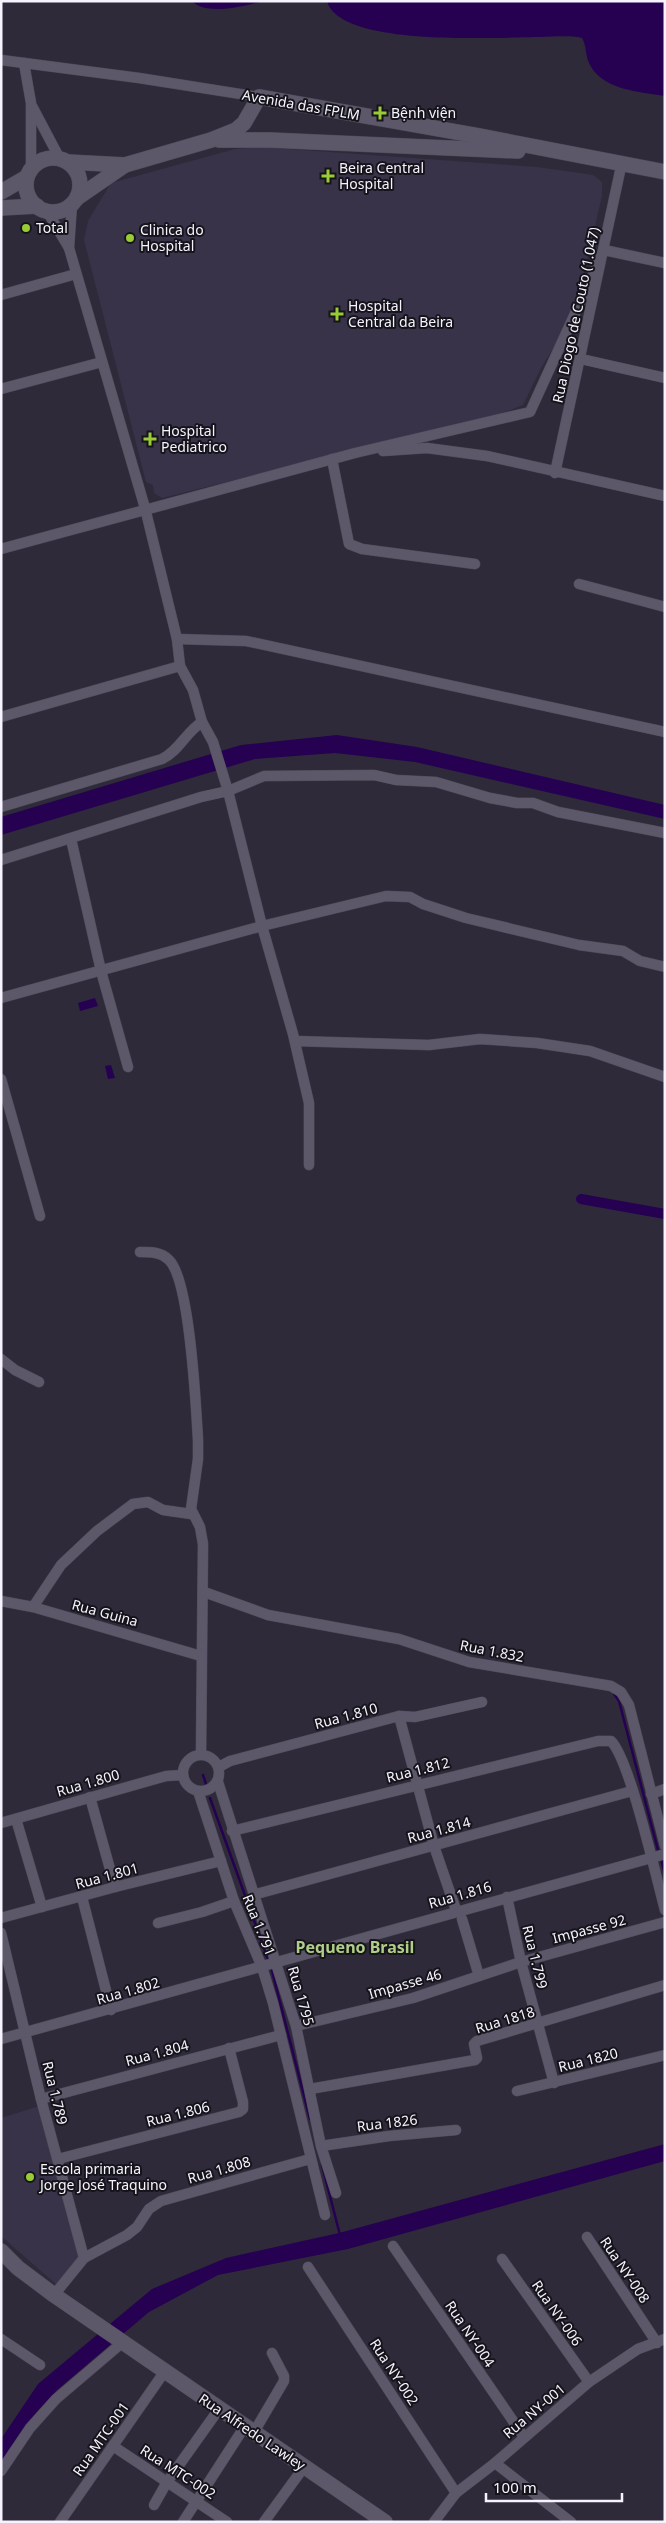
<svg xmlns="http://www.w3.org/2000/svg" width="666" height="2523" viewBox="0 0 666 2523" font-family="'Noto Sans',sans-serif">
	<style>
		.built { fill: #383349 }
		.water { fill: #260151 }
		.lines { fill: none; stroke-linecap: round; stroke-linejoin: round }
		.stream { stroke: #260151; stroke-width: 2.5 }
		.canal { stroke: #260151; stroke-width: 10 }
		.street-casing { stroke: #4c4956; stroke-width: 11 }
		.secondary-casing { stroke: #4c4956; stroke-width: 16 }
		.street { stroke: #5c586a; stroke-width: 10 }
		.secondary { stroke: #5c586a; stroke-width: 15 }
		.poi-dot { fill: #99cb36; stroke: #16141b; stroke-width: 2 }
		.labels { text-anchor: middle; stroke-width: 4; stroke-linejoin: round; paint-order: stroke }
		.street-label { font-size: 14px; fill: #f6f3fe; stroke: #16141b }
		.poi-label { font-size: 14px; fill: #f6f3fe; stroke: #16141b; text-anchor: start }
		.quarter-label { font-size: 16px; font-weight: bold; fill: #b0ce87; stroke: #16141b }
	</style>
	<rect width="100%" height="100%" fill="#2e2a3a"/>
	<g class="built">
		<path d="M260,147L537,167L593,175L602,182V196L579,294L562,334L541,368L523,405L495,416L162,498L154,493L153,485L146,482L84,240L88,221L111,183L235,149Z"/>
		<path d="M39,2106L80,2257L57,2285L1,2236V2118Z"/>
	</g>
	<g class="water">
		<path d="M192,1H263C245,6 205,16 192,1Z"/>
		<path d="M327,1H665V96C640,92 603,90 590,65C585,57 587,46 582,38C569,35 553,37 540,37C500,37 339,48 327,1Z"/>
		<path d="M337,735L417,747L665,805V819L415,762L335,753L255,759L1,835V817L241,745Z"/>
		<path d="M95,998L98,1006L80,1011L78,1003Z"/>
		<path d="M111,1065L115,1078L108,1079L105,1066Z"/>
		<path d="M665,2144V2161L348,2249L218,2275L149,2312L56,2391L1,2468V2439L38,2384L152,2289L226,2258L339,2233Z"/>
	</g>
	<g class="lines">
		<g class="stream">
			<path d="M614,1694L619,1701L659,1854"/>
			<path d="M203,1775L206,1784"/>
			<path d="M210,1798L269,1962"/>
			<path d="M661,1859L665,1874"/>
			<path d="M271,1967L310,2119"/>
			<path d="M322,2165L340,2235"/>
		</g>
		<path class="canal" d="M581,1199L665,1214"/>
		<defs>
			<g id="street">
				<path d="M1,60L139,78L259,97"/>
				<path d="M24,63L31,103V169"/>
				<path d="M32,106L60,159"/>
				<path d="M69,248L72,204"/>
				<path d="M1,295L76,274"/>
				<path d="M581,359L665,378"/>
				<path d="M1,389L102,362"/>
				<path d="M383,451L427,448L487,456L665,496"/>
				<path d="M332,459L349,544L362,549L475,564"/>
				<path d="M555,473L622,162"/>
				<path d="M1,549L355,453L530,412L604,250L665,263"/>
				<path d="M579,584L665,607"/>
				<path d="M177,639L246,641L665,732"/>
				<path d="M1,717L180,666"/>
				<path d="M202,722L213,742L228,791L262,926L293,1034L309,1103V1165"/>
				<path d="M1,807L162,759C180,750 185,733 202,722L193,690L180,666L177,639L145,508L69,248L47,211"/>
				<path d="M71,839L101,971L128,1067"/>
				<path d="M1,860L201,797L228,791L264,776L374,775L396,780L436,782L490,798L517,803H533L558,812L665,833"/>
				<path d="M1,998L262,926L386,896L410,897L423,904L466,918L579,945L623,951L640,961L665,967"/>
				<path d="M295,1041L429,1045L480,1039L537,1043L590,1051L665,1077"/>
				<path d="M1,1079L40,1216"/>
				<path d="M140,1252C151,1252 161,1252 169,1260C190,1280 196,1407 198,1440V1459L191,1509L200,1527L203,1544L201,1754"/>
				<path d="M1,1359L15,1370L39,1382"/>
				<path d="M204,1592L268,1615L399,1639L469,1662L611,1686L621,1692L629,1705L665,1846"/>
				<path d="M1,1601L33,1607L201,1656"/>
				<path d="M33,1607L61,1565L97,1531L133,1504L148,1502L163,1510L191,1514"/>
				<path d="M399,1716L434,1846L456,1910"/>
				<circle cx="201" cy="1773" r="18"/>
				<path d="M219,1767L230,1761L399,1716L415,1717L482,1702"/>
				<path d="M218,1782L296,2026L321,2146L336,2193"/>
				<path d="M198,1791L234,1901L262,1967L273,2003L325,2215"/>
				<path d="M651,1794L665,1789"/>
				<path d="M90,1797L115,1887"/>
				<path d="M16,1819L42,1907"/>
				<path d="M1,1823L166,1776L183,1775"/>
				<path d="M232,1831L598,1741H611C630,1760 656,1877 665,1910"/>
				<path d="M253,1895L632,1791"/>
				<path d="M82,1897L111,2010"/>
				<path d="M507,1897L521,1962L554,2083"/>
				<path d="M1,1918L115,1887L221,1861"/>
				<path d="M462,1919L479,1976"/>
				<path d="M158,1923L202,1912L234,1901"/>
				<path d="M1,1933L41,2099L84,2258"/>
				<path d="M296,2026L413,1998L521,1962L665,1922"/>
				<path d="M1,2039L665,1854"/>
				<path d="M310,2089L475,2060L477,2058L474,2044L477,2041L665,1985"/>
				<path d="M517,2091L665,2055"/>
				<path d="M41,2099L281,2035"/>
				<path d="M321,2146L389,2136L456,2130"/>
				<path d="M58,2159L239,2112L243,2109V2102L229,2048"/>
				<path d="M587,2237L657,2343"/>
				<path d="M393,2246L524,2437"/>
				<path d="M502,2259L589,2382"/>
				<path d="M308,2267L456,2493"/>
				<path d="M54,2295L84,2258L127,2235L137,2227L149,2209L161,2201L310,2159"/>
				<path d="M1,2339L40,2365"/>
				<path d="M254,2432L284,2381V2376L272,2353"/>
				<path d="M113,2446L227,2522"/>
				<path d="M495,2463L571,2522"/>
				<path d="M1,2471L30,2428L56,2399L123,2342"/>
				<path d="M154,2505L167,2482L219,2409"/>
				<path d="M60,2522L165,2371"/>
				<path d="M183,2522L245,2426"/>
				<path d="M264,2522L304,2467"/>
				<path d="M434,2522L456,2493L495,2463L589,2382L638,2349L665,2339"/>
			</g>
			<g id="secondary">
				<path d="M219,140H270L518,151"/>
				<circle cx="53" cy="185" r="27"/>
				<path d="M68,162L125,165"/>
				<path d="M1,192L27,177"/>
				<path d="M77,198L125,165L211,140L236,130L244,123L259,97L479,136L665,172"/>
				<path d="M1,208L37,206"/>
				<path d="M1,2251L18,2268L54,2295L385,2522"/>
			</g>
		</defs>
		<use href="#street" class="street-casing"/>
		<use href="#secondary" class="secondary-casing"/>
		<use href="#street" class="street"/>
		<use href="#secondary" class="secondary"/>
	</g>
	<g class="poi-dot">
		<path d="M377.5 105.5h5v5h5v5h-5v5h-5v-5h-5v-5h5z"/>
		<path d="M325.5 168.5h5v5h5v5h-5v5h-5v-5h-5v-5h5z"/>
		<circle cx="26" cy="228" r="5"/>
		<circle cx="130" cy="238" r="5"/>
		<path d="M334.5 306.5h5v5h5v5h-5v5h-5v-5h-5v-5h5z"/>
		<path d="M147.5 431.5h5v5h5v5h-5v5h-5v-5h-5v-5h5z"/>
		<circle cx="30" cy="2177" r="5"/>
	</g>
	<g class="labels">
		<g class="street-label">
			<text transform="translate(301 105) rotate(10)" y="5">Avenida das FPLM</text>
			<text transform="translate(576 315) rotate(-78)" y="5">Rua Diogo de Couto (1.047)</text>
			<text transform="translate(105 1613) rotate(15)" y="5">Rua Guina</text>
			<text transform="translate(492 1651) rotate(11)" y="5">Rua 1.832</text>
			<text transform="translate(346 1716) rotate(-15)" y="5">Rua 1.810</text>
			<text transform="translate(418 1770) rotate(-14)" y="5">Rua 1.812</text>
			<text transform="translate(88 1783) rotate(-16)" y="5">Rua 1.800</text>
			<text transform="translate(439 1830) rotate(-15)" y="5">Rua 1.814</text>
			<text transform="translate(107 1876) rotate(-15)" y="5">Rua 1.801</text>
			<text transform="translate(460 1895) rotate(-16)" y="5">Rua 1.816</text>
			<text transform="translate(259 1925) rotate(68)" y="5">Rua 1.791</text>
			<text transform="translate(589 1929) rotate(-15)" y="5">Impasse 92</text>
			<text transform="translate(535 1957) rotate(76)" y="5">Rua 1.799</text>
			<text transform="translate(405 1984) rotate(-16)" y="5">Impasse 46</text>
			<text transform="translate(128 1991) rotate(-16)" y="5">Rua 1.802</text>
			<text transform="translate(301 1996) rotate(74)" y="5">Rua 1795</text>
			<text transform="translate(505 2020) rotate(-17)" y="5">Rua 1818</text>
			<text transform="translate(157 2053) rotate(-15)" y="5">Rua 1.804</text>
			<text transform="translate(588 2060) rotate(-14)" y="5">Rua 1820</text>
			<text transform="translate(55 2093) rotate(76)" y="5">Rua 1.789</text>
			<text transform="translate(178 2114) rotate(-14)" y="5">Rua 1.806</text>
			<text transform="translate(387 2123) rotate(-7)" y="5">Rua 1826</text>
			<text transform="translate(219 2170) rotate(-16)" y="5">Rua 1.808</text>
			<text transform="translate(625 2270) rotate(56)" y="5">Rua NY-008</text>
			<text transform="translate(557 2313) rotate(55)" y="5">Rua NY-006</text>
			<text transform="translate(470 2334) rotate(56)" y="5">Rua NY-004</text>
			<text transform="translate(394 2372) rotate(57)" y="5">Rua NY-002</text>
			<text transform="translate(534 2411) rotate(-40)" y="5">Rua NY-001</text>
			<text transform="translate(252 2432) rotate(34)" y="5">Rua Alfredo Lawley</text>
			<text transform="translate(101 2439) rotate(-55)" y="5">Rua MTC-001</text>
			<text transform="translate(178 2472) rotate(33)" y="5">Rua MTC-002</text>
		</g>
		<g class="poi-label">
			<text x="391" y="118">Bệnh viện</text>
			<text x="339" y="173">Beira Central<tspan x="339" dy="16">Hospital</tspan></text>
			<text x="36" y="233">Total</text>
			<text x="140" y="235">Clinica do<tspan x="140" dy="16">Hospital</tspan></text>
			<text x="348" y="311">Hospital<tspan x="348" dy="16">Central da Beira</tspan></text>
			<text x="161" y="436">Hospital<tspan x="161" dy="16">Pediatrico</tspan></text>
			<text x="40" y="2174">Escola primaria<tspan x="40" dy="16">Jorge José Traquino</tspan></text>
		</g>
		<g class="quarter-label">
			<text x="355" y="1953">Pequeno Brasil</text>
		</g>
	</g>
	<rect width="666" height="2523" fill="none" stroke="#f6f3fe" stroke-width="5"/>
	<path d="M486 2493v8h136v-8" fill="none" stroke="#f6f3fe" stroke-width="2.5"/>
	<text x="493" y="2493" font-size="15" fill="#f6f3fe" stroke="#16141b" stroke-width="4" paint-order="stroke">100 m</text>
</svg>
